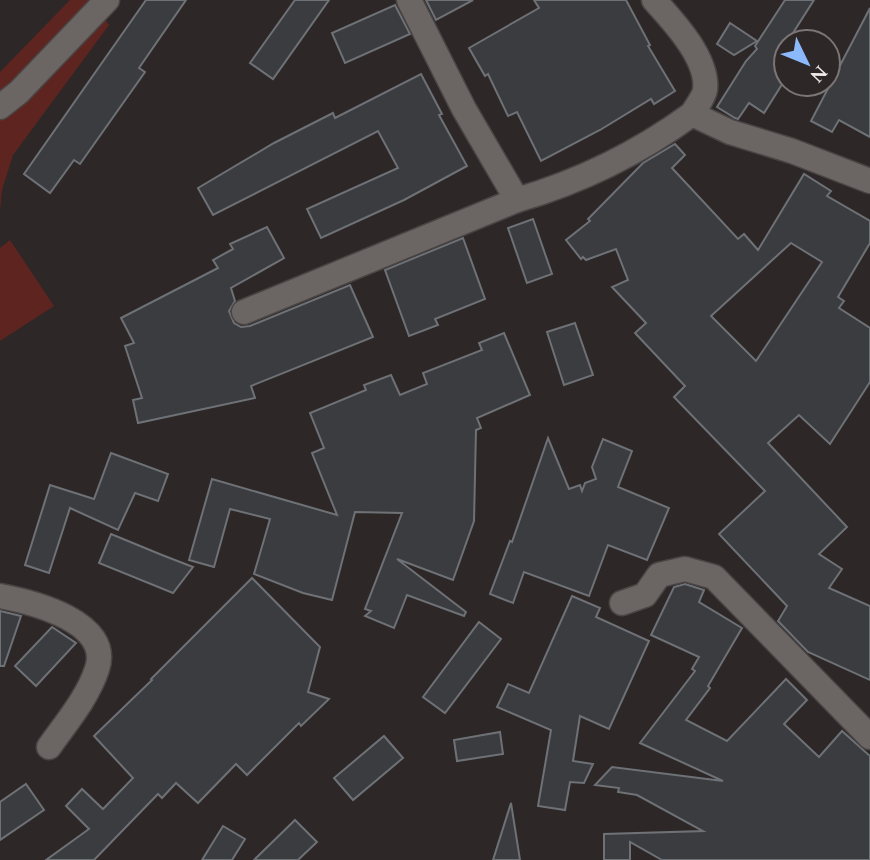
<svg xmlns="http://www.w3.org/2000/svg" width="870" height="860" viewBox="0 0 870 860" font-family="Spectral,serif">
	<style>
		.green { fill: #5e241f }
		.building { fill: #3a3c40; stroke: #6e7175; stroke-width: 2; fill-rule: evenodd }
		.lines { fill: none; stroke-linecap: round; stroke-linejoin: round }
		.street-casing { stroke: #494545; stroke-width: 27 }
		.street { stroke: #6b6564; stroke-width: 24 }
	</style>
	<rect width="100%" height="100%" fill="#2d2727"/>
	<g class="green">
		<path d="M70,0H96L0,96V72Z"/>
		<path d="M102,16L109,25L13,155L2,190L0,212V118Z"/>
		<path d="M10,240L54,306L0,341V248Z"/>
	</g>
	<g class="building">
		<path d="M146,0H186L139,68L145,72L80,164L74,160L50,193L24,174Z"/>
		<path d="M295,0H329L273,79L250,63Z"/>
		<path d="M426,0H473L436,20Z"/>
		<path d="M534,0H626L650,45L648,46L675,91L654,104L651,99L600,130L541,161L517,112L508,116L488,74L485,76L469,48L539,8Z"/>
		<path d="M785,0H814L779,55L786,59V78L764,113L749,103L738,119L735,118L717,107L746,61L757,49L755,46Z"/>
		<path d="M395,5L410,34L345,63L332,33Z"/>
		<path d="M870,8V137L839,120L832,132L811,121Z"/>
		<path d="M730,23L757,41L734,55L717,44Z"/>
		<path d="M421,74L442,114L439,115L467,166L404,200L321,238L307,209L398,168L378,131L213,215L198,188L274,143L333,113L335,118Z"/>
		<path d="M675,144L685,155L672,168L738,239L744,234L758,250L804,174L831,191L827,196L870,221V243L838,297L844,301L839,308L870,328V382L830,444L799,415L768,443L847,527L819,554L842,569L829,588L870,606V680L808,652L778,621L787,606L719,534L765,491L674,397L685,386L635,333L646,323L612,287L628,280L616,249L586,260L583,257L581,259L566,240L590,221L588,219L643,163ZM791,243L822,262L756,361L711,316Z"/>
		<path d="M533,219L552,274L527,283L508,228Z"/>
		<path d="M267,227L284,258L231,288L235,301L229,311L234,323L241,327L250,326L350,285L373,337L251,386L255,398L138,423L133,400L142,398L125,346L134,343L121,318L218,268L213,260L233,249L230,244Z"/>
		<path d="M463,238L485,299L435,319L438,325L409,336L385,270Z"/>
		<path d="M575,323L593,375L564,385L547,332Z"/>
		<path d="M504,333L530,395L477,418L481,428L476,430L474,521L453,580L397,559L466,612L464,616L407,595L394,628L365,616L371,611L365,609L402,513L355,512L332,600L303,593L254,574L270,519L230,509L214,567L189,560L212,479L337,515L312,453L324,448L310,413L366,390L364,385L391,375L400,395L427,384L423,373L482,350L479,343Z"/>
		<path d="M548,438L569,489L580,485L582,491L585,483L596,479L592,467L603,439L632,451L618,487L669,508L647,560L608,545L589,596L524,572L513,603L490,594L510,541L512,542Z"/>
		<path d="M111,453L168,474L158,501L135,493L118,530L70,508L49,573L25,565L50,485L94,499Z"/>
		<path d="M111,534L162,555L193,567L173,593L99,563Z"/>
		<path d="M252,578L320,647L308,692L329,699L301,726L299,723L247,775L236,764L198,803L176,783L162,798L158,794L94,860H46L89,829L66,806L82,789L103,809L133,778L94,736L152,680L151,679Z"/>
		<path d="M685,584L704,590L699,602L742,628L708,686L710,688L686,720L727,741L786,679L807,700L784,724L819,757L842,731L870,756V860H662L630,842V860H604V834L703,831L637,795L618,792L619,788L595,785L612,767L723,781L640,743L695,671L692,669L699,657L651,635L674,587Z"/>
		<path d="M572,596L600,608L596,617L649,641L609,729L580,716L573,761L593,764L584,783L570,782L565,810L538,806L551,730L497,707L508,684L529,693Z"/>
		<path d="M0,611L21,616L4,666H0Z"/>
		<path d="M479,622L501,639L445,713L423,697Z"/>
		<path d="M52,627L76,643L36,686L15,666Z"/>
		<path d="M500,732L503,754L457,761L454,740Z"/>
		<path d="M384,736L403,758L353,800L334,778Z"/>
		<path d="M26,784L44,810L0,840V802Z"/>
		<path d="M511,803L520,860H493Z"/>
		<path d="M295,820L317,842L298,860H254Z"/>
		<path d="M223,826L245,839L232,860H202Z"/>
	</g>
	<g class="lines">
		<defs>
			<g id="street">
				<path d="M409,0L464,109L517,200"/>
				<path d="M654,0C673,21 709,59 705,90C704,97 696,107 692,114"/>
				<path d="M0,107L19,92L107,0"/>
				<path d="M244,312L517,200C579,182 640,152 692,114L730,132L792,151L870,181"/>
				<path d="M0,596C32,602 113,622 97,669C88,697 66,723 49,747"/>
				<path d="M622,603L645,595L659,575L685,569L714,577L870,737"/>
			</g>
		</defs>
		<use href="#street" class="street-casing"/>
		<use href="#street" class="street"/>
	</g>
	<g transform="translate(807 63) rotate(133)"><circle r="33" fill="#2d2727" stroke="#7b7575" stroke-width="2"/>
	<path d="M0-5L12 26L0 18L-12 26Z" fill="#8bb9fc"/>
	<text y="-10" font-size="19" font-weight="bold" text-anchor="middle" fill="#efebeb">N</text>
	</g>
</svg>
